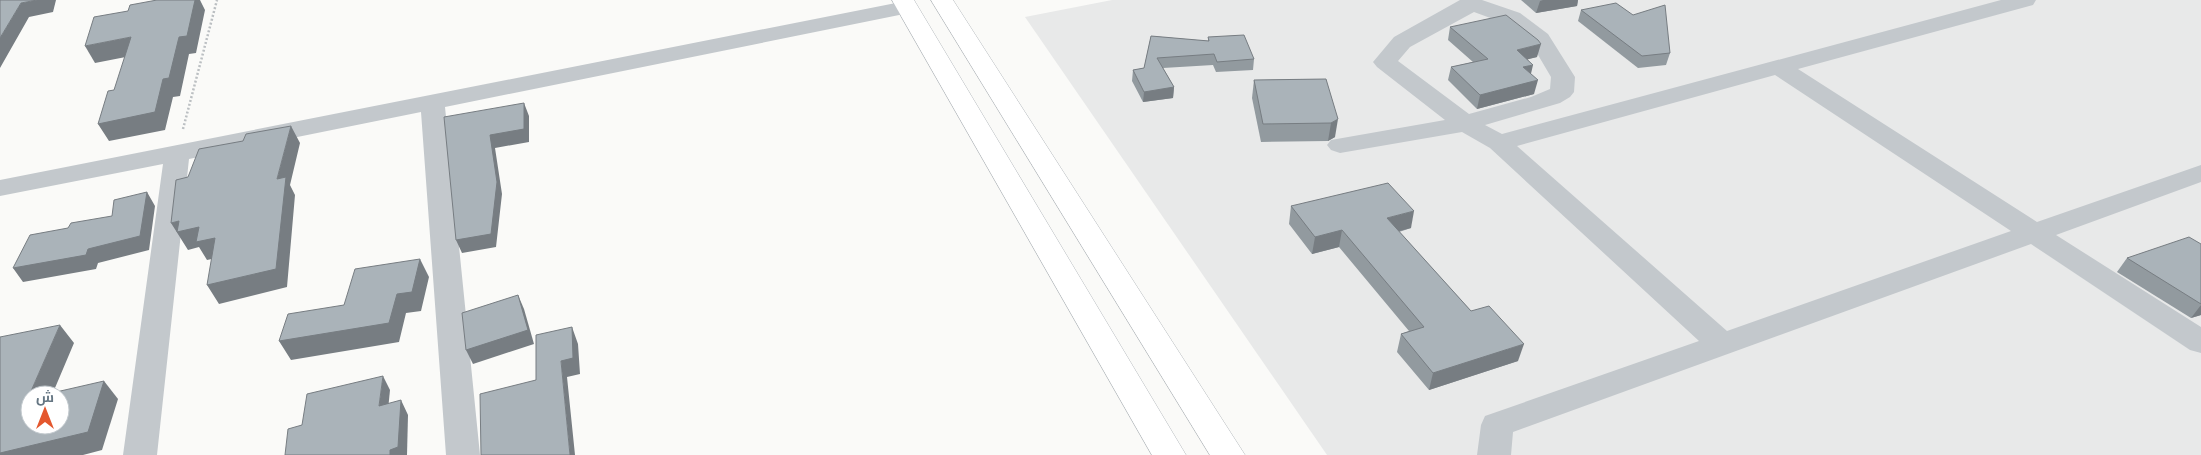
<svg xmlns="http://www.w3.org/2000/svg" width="2201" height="455" viewBox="0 0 2201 455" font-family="'PT Sans Narrow',Cairo,sans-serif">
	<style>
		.built { fill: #e8e9e9 }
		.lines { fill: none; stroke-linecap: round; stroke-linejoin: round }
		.trunk-casing { stroke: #b4b9bd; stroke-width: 1 }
		.path { stroke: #bbbfc2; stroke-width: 2.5; stroke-dasharray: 2 2; stroke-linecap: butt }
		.minor { fill: #c3c8cc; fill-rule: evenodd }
		.trunk { fill: #fff; fill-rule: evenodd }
		.wall { fill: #929a9f }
		.shaded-wall { fill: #777d82 }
		.building { fill: #aab3b9; stroke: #777d82 }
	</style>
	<rect width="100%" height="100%" fill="#fafaf8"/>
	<path class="built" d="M1112,0H2201V455H1327L1025,17Z"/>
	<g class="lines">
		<defs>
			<g id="trunk">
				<path d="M892,0H914L1186,455H1152Z"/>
				<path d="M931,0H953L1245,455H1210Z"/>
			</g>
		</defs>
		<use href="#trunk" class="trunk-casing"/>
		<path class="path" d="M183,129L217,0"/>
		<g class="minor">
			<path d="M1460,0H1482L1520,13L1548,34L1575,77L1574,92L1570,97L1560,103L1485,125L1502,134L2001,0H2036L2033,5L1798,69L2037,222L2201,165V182L2056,235L2201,327V353L2190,350L2031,244L1513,432L1511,455H1477L1481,425L1485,416L1699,341L1490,148L1462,132L1340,153L1331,150L1327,145L1331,140L1445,120L1377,67L1373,62L1394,37ZM1474,12L1504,23L1531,43L1551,77L1550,89L1531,97L1469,114L1398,61L1410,47ZM1775,75L2011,231L1727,331L1517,146Z"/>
			<path d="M906,1L914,2L917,7L914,12L445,107L480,455H446L421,112L189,159L157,455H123L163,164L0,196V180Z"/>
		</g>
		<use href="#trunk" class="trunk"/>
	</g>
	<g class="wall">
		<path d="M1521,0H1578L1577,6L1536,13Z"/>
		<path d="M1581,10L1633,15L1670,53L1666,65L1638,68L1578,21Z"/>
		<path d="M1450,27L1537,57L1528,59L1534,94L1477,109L1448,80L1451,67L1473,62L1448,40Z"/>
		<path d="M1151,36L1208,41V37L1254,59L1253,70L1216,72L1213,65L1163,68L1174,87L1173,98L1143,102L1132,81L1133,70L1144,68Z"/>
		<path d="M1326,79L1335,137L1328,141L1261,142L1252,98L1254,80Z"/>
		<path d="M1291,206L1411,228L1399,232L1471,311L1518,361L1429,390L1397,352L1401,334L1409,331L1339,247L1312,254L1289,224Z"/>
		<path d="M2201,244V315L2191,318L2117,272L2127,258Z"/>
	</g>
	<g class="shaded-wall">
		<path d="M37,0H56L53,12L29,17L0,68V38L21,3Z"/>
		<path d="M195,0H200L205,10L196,53L189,54L180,96L173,97L165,130L109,141L98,124L163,79L179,37Z"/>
		<path d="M1543,0H1578L1577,6L1536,13L1540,1Z"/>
		<path d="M131,37L141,54L95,63L85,46Z"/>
		<path d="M1541,44L1537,57L1513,63L1517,50Z"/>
		<path d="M1533,65L1530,78L1523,67Z"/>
		<path d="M1538,80L1534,94L1477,109L1480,95Z"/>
		<path d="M1174,87L1173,98L1143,102L1144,92Z"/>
		<path d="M524,103L529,116V142L495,148L502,194L496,247L462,253L456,240L490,135Z"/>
		<path d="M1338,119L1335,137L1328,141L1331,123Z"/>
		<path d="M291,126L300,143L290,185L295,195L287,287L219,304L207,285L277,179Z"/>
		<path d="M147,192L155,206L149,250L98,263L96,269L23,282L13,268L88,249Z"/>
		<path d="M1414,211L1411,228L1384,235L1387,218Z"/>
		<path d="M179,221L199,227L215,238L226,256L207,260L199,247L188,250L171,223Z"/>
		<path d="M1342,230L1339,247L1312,254L1315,237Z"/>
		<path d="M420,259L429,277L421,311L406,313L399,342L291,360L279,341L397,294Z"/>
		<path d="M518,295L524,309L534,344L473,364L466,350Z"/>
		<path d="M2201,305V315L2191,318Z"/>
		<path d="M60,325L74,343L52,395H30V401L28,398Z"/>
		<path d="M572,327L578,344L580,374L567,377L575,455H570L561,361Z"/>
		<path d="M1524,344L1518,361L1429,390L1433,373Z"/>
		<path d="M383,376L390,390L387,420L379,406Z"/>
		<path d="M104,381L118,399L102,450L83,455H0V453Z"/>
		<path d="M401,400L408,415L407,455H390V450Z"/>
	</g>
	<g class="building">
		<path d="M0,0H37L21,3L0,38Z"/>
		<path d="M157,0H195L187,36L179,37L169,78L163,79L155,112L98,124L108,91L114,90L131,37L85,46L94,17L128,11L130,5Z"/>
		<path d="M1616,3L1633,15L1665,5L1670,53L1642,56L1581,10Z"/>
		<path d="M1506,15L1538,40L1541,44L1517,50L1533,65L1523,67L1538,80L1480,95L1451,67L1488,59L1450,27Z"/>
		<path d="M1244,35L1254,59L1217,62L1214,54L1157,58L1174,87L1144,92L1133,70L1144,68L1151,36L1209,41L1208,37Z"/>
		<path d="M1326,79L1338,119L1331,123L1263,124L1254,80Z"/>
		<path d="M524,103V129L490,135L497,182L491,234L456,240L444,117Z"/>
		<path d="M291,126L277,179L286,177L276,269L207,285L215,238L196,242L199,227L177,232L179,221L171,223L176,180L188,177L199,149L243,141L246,134Z"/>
		<path d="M1388,183L1414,211L1387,218L1471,311L1489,306L1524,344L1433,373L1401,334L1424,327L1342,230L1315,237L1291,206Z"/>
		<path d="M147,192L140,236L88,249L86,255L13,268L30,235L68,228L71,223L112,216L114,200Z"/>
		<path d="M2189,237L2201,244V304L2127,258Z"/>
		<path d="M420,259L412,292L397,294L389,323L279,341L288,314L344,305L355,269Z"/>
		<path d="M518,295L528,330L466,350L462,313Z"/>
		<path d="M60,325L28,398H30V425H60V395H43L104,381L88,432L0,453V337Z"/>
		<path d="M572,327L573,358L561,361L570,455H481L480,394L536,380V335Z"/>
		<path d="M383,376L379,406L401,400L398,447L390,450V455H285L288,429L302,425L307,394Z"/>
	</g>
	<g transform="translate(45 410)"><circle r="24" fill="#ffffff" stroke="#c1c8cd"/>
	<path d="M0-4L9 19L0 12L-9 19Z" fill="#e4572e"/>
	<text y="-8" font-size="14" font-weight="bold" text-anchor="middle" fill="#657683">ش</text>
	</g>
</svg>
